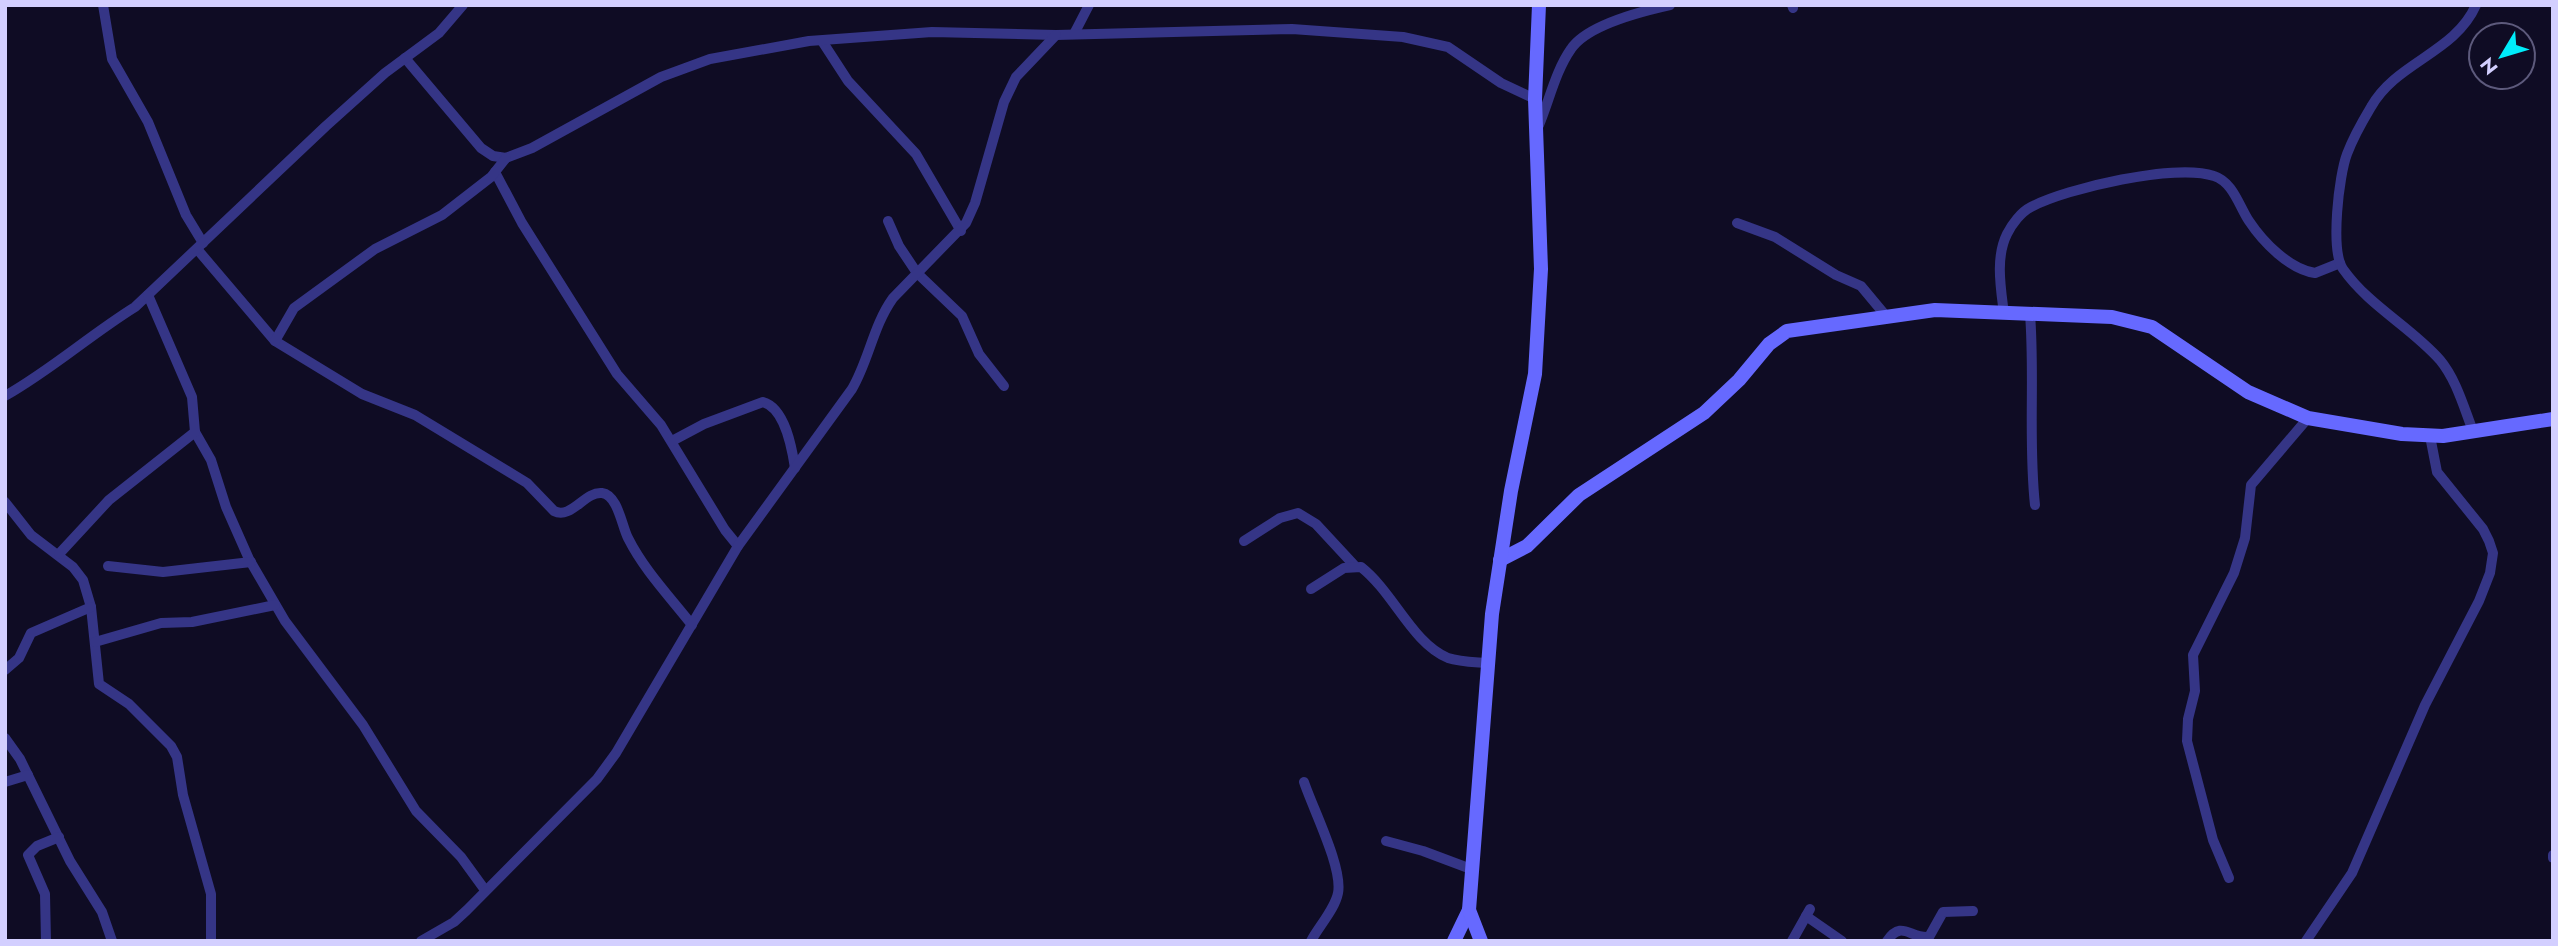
<svg xmlns="http://www.w3.org/2000/svg" width="2558" height="946" viewBox="0 0 2558 946" font-family="Jost,sans-serif">
	<style>
		.lines { fill: none; stroke-linecap: round; stroke-linejoin: round }
		.street { stroke: #353586; stroke-width: 10 }
		.secondary { stroke: #6669ff; stroke-width: 14 }
	</style>
	<rect width="100%" height="100%" fill="#0f0c24"/>
	<g class="lines">
		<g class="street">
			<path d="M103,5L112,59L148,122L186,215L203,243"/>
			<path d="M1792,5L1793,8"/>
			<path d="M1074,34L1089,5"/>
			<path d="M822,41L848,81L916,154L961,231"/>
			<path d="M405,58L481,148L493,156L506,158L532,148L661,77L710,59L809,41L932,32L1056,35L1292,29L1403,37L1448,47L1501,83L1535,99"/>
			<path d="M1539,125C1549,101 1556,70 1571,49C1587,25 1643,11 1670,5"/>
			<path d="M495,172L522,223L617,374L661,425L725,530L738,546"/>
			<path d="M888,221L899,246L917,273L962,316L979,354L1004,386"/>
			<path d="M1737,223L1775,237L1836,275L1861,286L1886,316"/>
			<path d="M197,249L275,341L362,394L415,415L527,483L554,511C571,520 585,491 602,493C618,495 622,527 628,538C644,570 670,597 692,625"/>
			<path d="M2004,314C2001,289 1995,258 2007,234C2012,224 2021,212 2031,207C2067,188 2176,163 2214,176C2233,182 2239,206 2249,221C2263,242 2289,269 2315,273L2340,263"/>
			<path d="M2030,314C2035,378 2028,441 2035,505"/>
			<path d="M275,341L294,308L375,249L442,215L491,177L506,158"/>
			<path d="M5,396C51,370 90,335 135,307L326,126L385,73L439,33L463,5"/>
			<path d="M2473,431C2464,408 2456,379 2440,360C2411,327 2369,306 2343,269C2330,250 2339,175 2347,154C2353,138 2362,122 2371,107C2396,62 2455,53 2476,5"/>
			<path d="M195,432L211,460L226,507L249,559L285,621L363,725L416,811L461,857L485,890"/>
			<path d="M672,441L704,424L763,402C785,408 792,448 795,468"/>
			<path d="M5,502L31,535L73,567L83,580L91,607L99,684L129,704L171,746L177,757L183,795L211,894V941"/>
			<path d="M1244,541L1280,518L1298,513L1316,524L1354,565"/>
			<path d="M59,554L109,500L195,432L192,397L148,295"/>
			<path d="M108,566L163,572L251,562"/>
			<path d="M1311,589L1344,568L1361,567C1394,593 1412,643 1448,658C1460,662 1475,662 1487,663"/>
			<path d="M95,642L161,623L192,622L275,605"/>
			<path d="M5,670L19,658L31,633L91,607"/>
			<path d="M5,738L20,759L70,861L102,912L112,941"/>
			<path d="M5,782L28,775"/>
			<path d="M1304,782C1313,809 1343,868 1338,893C1335,909 1319,926 1311,941"/>
			<path d="M1386,841L1423,851L1471,869"/>
			<path d="M2553,855V858"/>
			<path d="M2229,878L2213,840L2187,741L2188,719L2195,691L2193,655L2234,573L2245,538L2251,485L2308,418"/>
			<path d="M1806,916L1842,941"/>
			<path d="M46,941L45,894L28,855L37,846L59,837"/>
			<path d="M421,941L454,922L467,910L597,779L616,753L738,546L852,389C869,360 873,326 893,298L966,223L975,203L1004,102L1016,77L1056,35"/>
			<path d="M1792,941L1810,909"/>
			<path d="M1887,941C1902,919 1910,939 1929,937L1943,912L1973,911"/>
			<path d="M2306,941L2352,873L2425,705L2479,601L2490,573L2493,553L2489,541L2483,529L2437,472L2430,436"/>
		</g>
		<g class="secondary">
			<path d="M1500,560L1527,546L1579,495L1704,413L1739,380L1769,344L1787,331L1935,310L2112,317L2152,327L2248,392L2308,418L2402,434L2443,436L2553,419"/>
			<path d="M1454,941L1469,910"/>
			<path d="M1481,941L1469,910L1492,614L1511,491L1535,374L1541,269L1535,99L1539,5"/>
		</g>
	</g>
	<rect width="2558" height="946" fill="none" stroke="#d3cfff" stroke-width="14"/>
	<g transform="translate(2502 56) rotate(232)"><circle r="33" fill="#0f0c24" stroke="#5d5a7c" stroke-width="2"/>
	<path d="M0-5L12 26L0 18L-12 26Z" fill="#00ecfa"/>
	<text y="-10" font-size="19" font-weight="bold" text-anchor="middle" fill="#d3cfff">N</text>
	</g>
</svg>
